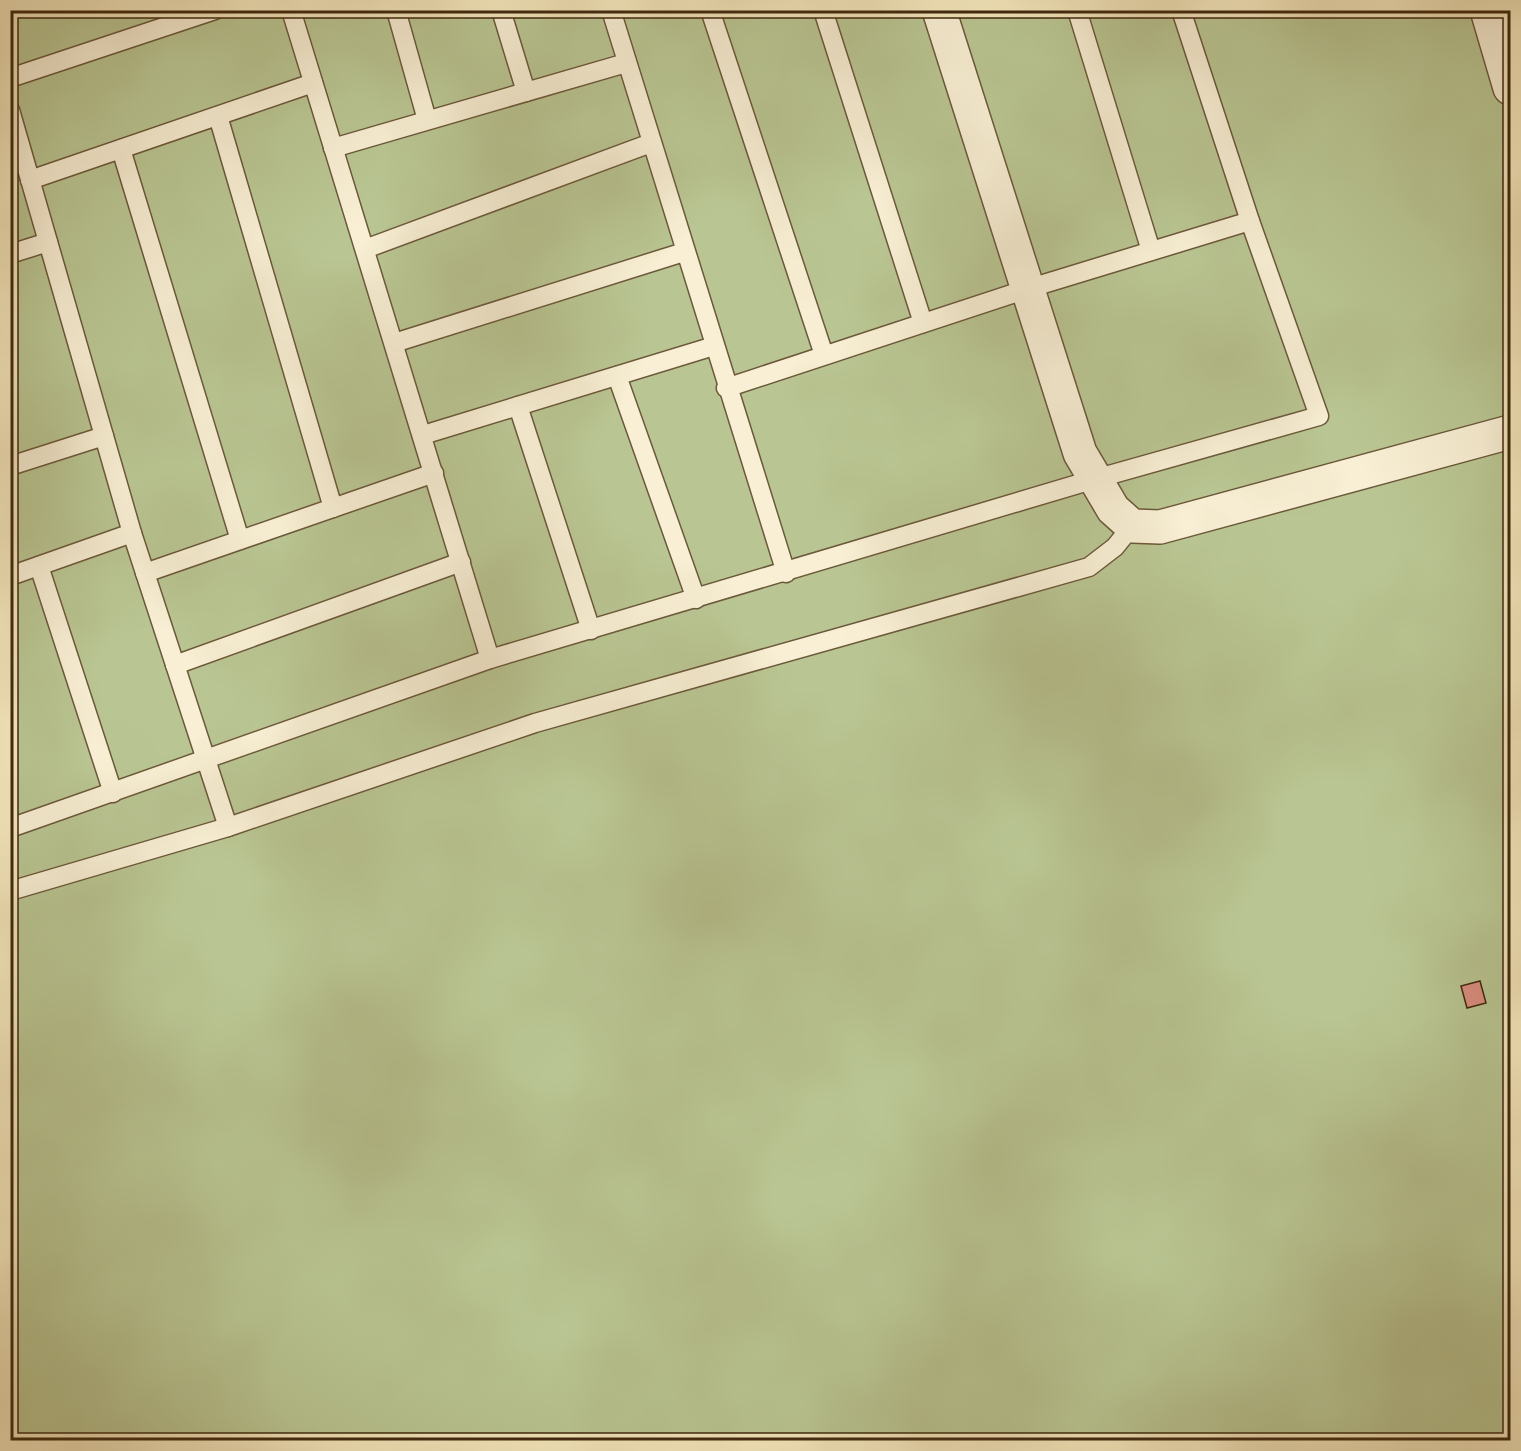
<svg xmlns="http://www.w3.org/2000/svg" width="1521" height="1451" viewBox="0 0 1521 1451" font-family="'Sorts Mill Goudy',serif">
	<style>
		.green { fill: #b9c693; stroke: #7c7851; stroke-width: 1.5 }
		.building { fill: #da8f80; stroke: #3f290f; stroke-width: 1.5 }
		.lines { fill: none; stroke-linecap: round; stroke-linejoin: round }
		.lane-casing { stroke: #6c583a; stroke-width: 21 }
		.street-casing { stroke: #6c583a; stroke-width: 36 }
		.lane { stroke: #f8efd4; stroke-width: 18 }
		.street { stroke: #f8efd4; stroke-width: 33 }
	</style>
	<rect width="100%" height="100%" fill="#f4e7bd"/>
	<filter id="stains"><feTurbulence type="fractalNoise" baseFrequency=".00333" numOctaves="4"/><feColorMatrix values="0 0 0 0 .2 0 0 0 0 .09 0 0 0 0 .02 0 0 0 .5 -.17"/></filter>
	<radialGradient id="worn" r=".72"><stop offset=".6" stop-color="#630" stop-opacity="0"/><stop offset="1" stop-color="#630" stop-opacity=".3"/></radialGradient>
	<rect class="green" x="11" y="11" width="1499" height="1429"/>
	<path class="building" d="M1480,981L1486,1003L1467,1008L1461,986Z"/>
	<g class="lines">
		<defs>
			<g id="lane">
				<path d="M291,10L490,659"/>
				<path d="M396,10L427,120"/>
				<path d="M501,10L526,92"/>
				<path d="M611,10L786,573"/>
				<path d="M710,10L824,355"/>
				<path d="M823,10L923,323"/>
				<path d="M1077,10L1151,251"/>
				<path d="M1181,10L1250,221"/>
				<path d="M10,78L215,10"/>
				<path d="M10,110L132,533L228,827"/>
				<path d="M218,116L333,508"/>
				<path d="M333,148L626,63"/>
				<path d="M121,149L240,540"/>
				<path d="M30,180L313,83"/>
				<path d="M365,249L651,143"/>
				<path d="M10,254L48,242"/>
				<path d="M394,343L684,252"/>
				<path d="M617,376L696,599"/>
				<path d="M518,406L591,630"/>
				<path d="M423,435L714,346"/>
				<path d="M10,466L104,436"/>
				<path d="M39,566L113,793"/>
				<path d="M145,573L434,473"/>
				<path d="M10,576L132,533"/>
				<path d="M175,665L461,562"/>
				<path d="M10,828L490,659L1095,479L1319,416L1250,221L1027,289L726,388"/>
				<path d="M10,891L228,827L535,723L1089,567L1115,547L1132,526"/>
			</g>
			<g id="street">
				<path d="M939,10L1080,453L1113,509L1132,526L1160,527L1510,432"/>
				<path d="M1487,10L1510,88"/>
			</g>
		</defs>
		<use href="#lane" class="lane-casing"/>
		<use href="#street" class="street-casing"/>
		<use href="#lane" class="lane"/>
		<use href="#street" class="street"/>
	</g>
	<rect width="1521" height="1451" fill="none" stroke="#f4e7bd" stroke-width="36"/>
	<rect x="12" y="12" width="1497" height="1427" fill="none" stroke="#3f290f" stroke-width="3"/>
	<rect x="18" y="18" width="1485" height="1415" fill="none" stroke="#3f290f" stroke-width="1.5"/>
	<rect width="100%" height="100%" filter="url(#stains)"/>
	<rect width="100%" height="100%" fill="url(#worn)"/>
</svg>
